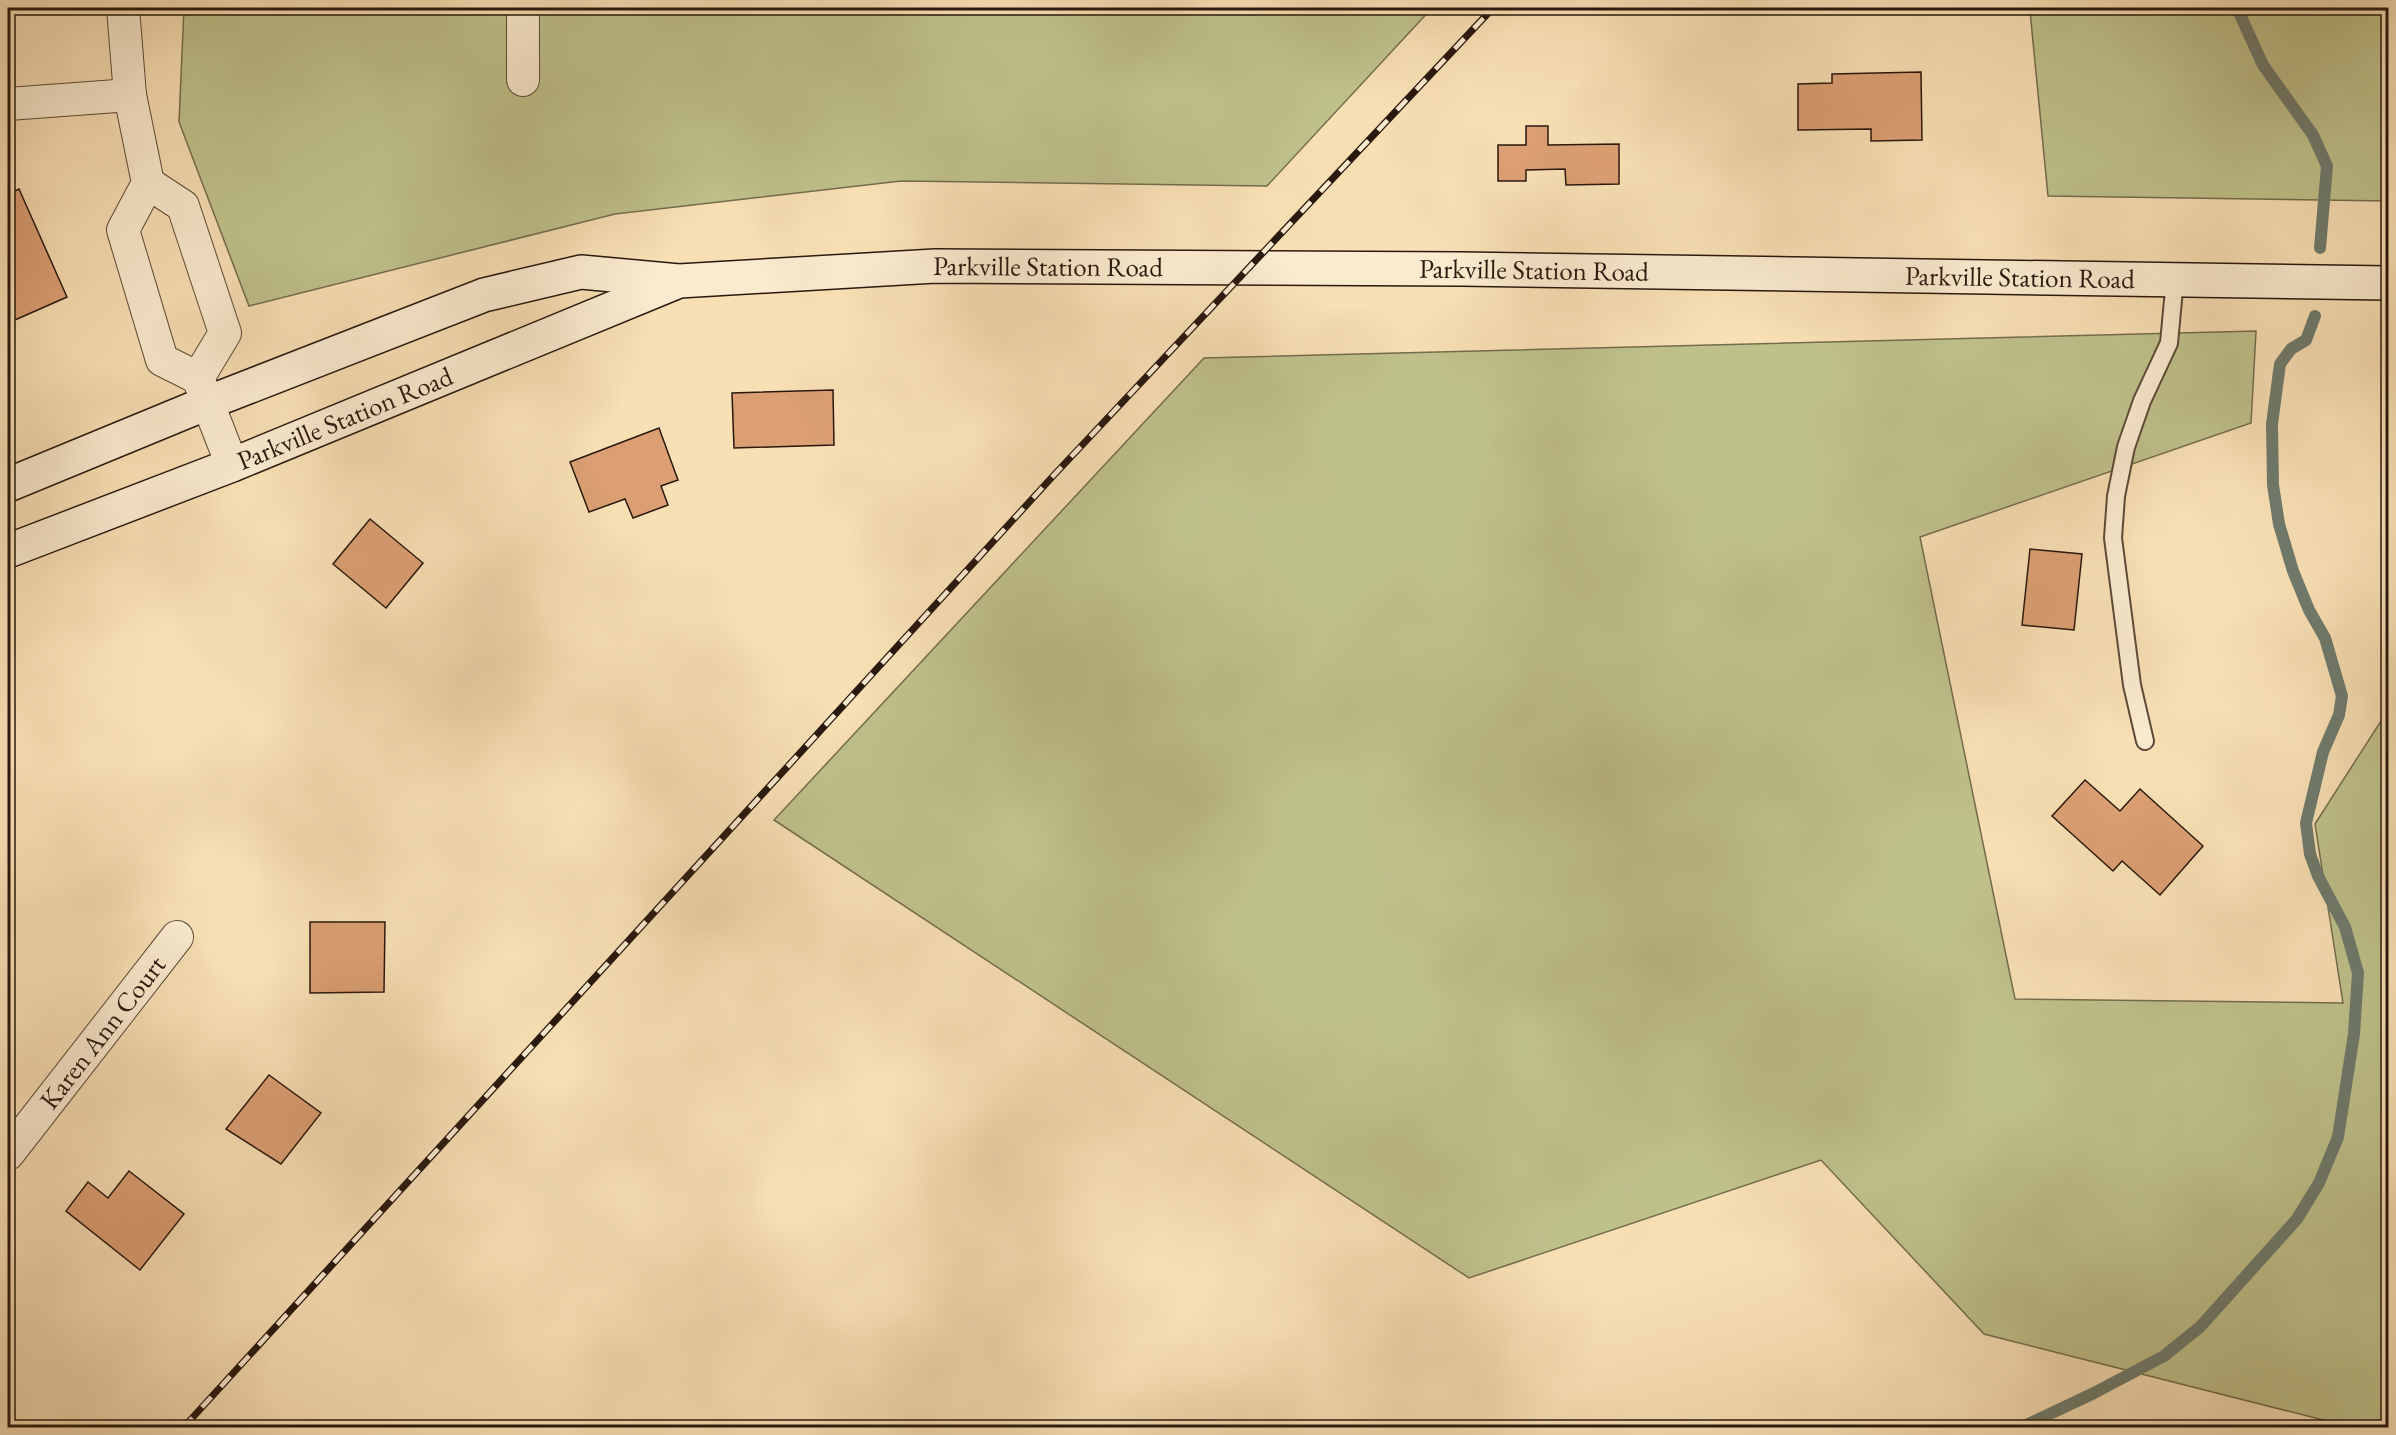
<svg xmlns="http://www.w3.org/2000/svg" width="2396" height="1435" viewBox="0 0 2396 1435" font-family="'EB Garamond',serif">
	<style>
		.green { fill: #bfc18b; stroke: #746c4c; stroke-width: 1.5 }
		.lines { fill: none; stroke-linecap: round; stroke-linejoin: round }
		.stream { stroke: #6f7b6d; stroke-width: 12 }
		.building { fill: #db9f73; stroke: #29180e; stroke-width: 1.5 }
		.service-casing { stroke: #5d4a38; stroke-width: 20 }
		.minor-casing { stroke: #5d4a38; stroke-width: 34 }
		.secondary-casing { stroke: #29180e; stroke-width: 36 }
		.service { stroke: #faeace; stroke-width: 16 }
		.minor { stroke: #faeace; stroke-width: 32 }
		.secondary { stroke: #faeace; stroke-width: 33 }
		.rail-casing { stroke: #29180e; stroke-width: 7 }
		.rail { stroke: #faeace; stroke-width: 4.5; stroke-dasharray: 14; stroke-linecap: butt }
		.labels { text-anchor: middle; stroke-width: 4.5; stroke-linejoin: round; paint-order: stroke }
		.street-label { font-size: 27px; fill: #29180e; stroke: #faeace }
	</style>
	<rect width="100%" height="100%" fill="#f8dfb4"/>
	<filter id="stains"><feTurbulence type="fractalNoise" baseFrequency=".00333" numOctaves="4"/><feColorMatrix values="0 0 0 0 .2 0 0 0 0 .09 0 0 0 0 .02 0 0 0 .5 -.17"/></filter>
	<radialGradient id="worn" r=".72"><stop offset=".6" stop-color="#630" stop-opacity="0"/><stop offset="1" stop-color="#630" stop-opacity=".3"/></radialGradient>
	<g class="green">
		<path d="M184,8H1432L1267,186L901,181L615,214L249,306L179,122Z"/>
		<path d="M2019,8H2388V201L2048,196L2030,11Z"/>
		<path d="M2256,331L2251,423L1920,537L2015,999L2343,1003L2315,824L2388,710V1427H2341L2327,1421L1984,1334L1821,1160L1469,1278L774,820L1204,358Z"/>
	</g>
	<g class="lines">
		<g class="stream">
			<path d="M2237,8L2263,65L2313,135L2327,166L2320,248"/>
			<path d="M2020,1428L2094,1393L2164,1356L2200,1327L2297,1219L2319,1183L2338,1137L2354,1034L2358,973L2345,927L2318,876L2310,854L2306,823L2323,752L2339,715L2342,696L2325,638L2309,610L2293,571L2279,524L2273,485L2272,424L2280,364L2291,349L2306,340L2315,316"/>
		</g>
	</g>
	<g class="building">
		<path d="M1921,72L1922,140L1871,141V129L1798,130V84L1832,83V74Z"/>
		<path d="M1526,126H1548V145L1619,144V184L1566,185L1565,169L1526,170V181H1498V145H1526Z"/>
		<path d="M19,189L67,297L8,323V194Z"/>
		<path d="M833,390L834,445L734,448L732,393Z"/>
		<path d="M659,428L678,480L661,486L668,505L633,518L625,499L589,512L570,462Z"/>
		<path d="M370,519L423,563L386,608L333,564Z"/>
		<path d="M2030,549L2082,554L2074,630L2022,625Z"/>
		<path d="M2085,780L2120,811L2140,789L2203,846L2160,895L2122,861L2113,871L2052,816Z"/>
		<path d="M310,922H385L384,992L310,993Z"/>
		<path d="M269,1075L321,1113L281,1164L226,1129Z"/>
		<path d="M129,1171L184,1214L140,1270L66,1211L88,1182L108,1198Z"/>
	</g>
	<g class="lines">
		<defs>
			<path id="service" d="M2145,741L2132,685L2113,538L2116,496L2126,447L2142,401L2169,343L2175,279"/>
			<g id="minor">
				<path d="M123,8L130,95L148,183L123,230L162,360L198,378L232,465"/>
				<path d="M523,8V80"/>
				<path d="M8,104L130,95"/>
				<path d="M148,183L183,206L225,333L198,378"/>
				<path id="s1" d="M8,1154L177,937"/>
			</g>
			<g id="secondary">
				<path id="s2" d="M8,485L207,403L484,295L581,272L679,281L935,266L1461,269L2388,283"/>
				<path id="s3" d="M8,551L232,465L674,283"/>
			</g>
		</defs>
		<use href="#service" class="service-casing"/>
		<use href="#minor" class="minor-casing"/>
		<use href="#secondary" class="secondary-casing"/>
		<use href="#service" class="service"/>
		<use href="#minor" class="minor"/>
		<use href="#secondary" class="secondary"/>
		<defs>
			<path id="rail" d="M183,1428L1054,475L1493,8"/>
		</defs>
		<use href="#rail" class="rail-casing"/>
		<use href="#rail" class="rail"/>
	</g>
	<g class="labels">
		<g class="street-label">
			<text dy="9" stroke="none"><textPath href="#s2" startOffset="1080">Parkville Station Road</textPath></text>
			<text dy="9" stroke="none"><textPath href="#s2" startOffset="1566">Parkville Station Road</textPath></text>
			<text dy="9" stroke="none"><textPath href="#s2" startOffset="2052">Parkville Station Road</textPath></text>
			<text dy="9" stroke="none"><textPath href="#s3" startOffset="362">Parkville Station Road</textPath></text>
			<text dy="9" stroke="none"><textPath href="#s1" startOffset="154">Karen Ann Court</textPath></text>
		</g>
	</g>
	<rect width="2396" height="1435" fill="none" stroke="#f8dfb4" stroke-width="30"/>
	<rect x="9" y="9" width="2378" height="1417" fill="none" stroke="#29180e" stroke-width="3"/>
	<rect x="15" y="15" width="2366" height="1405" fill="none" stroke="#29180e" stroke-width="1.5"/>
	<rect width="100%" height="100%" filter="url(#stains)"/>
	<rect width="100%" height="100%" fill="url(#worn)"/>
</svg>
